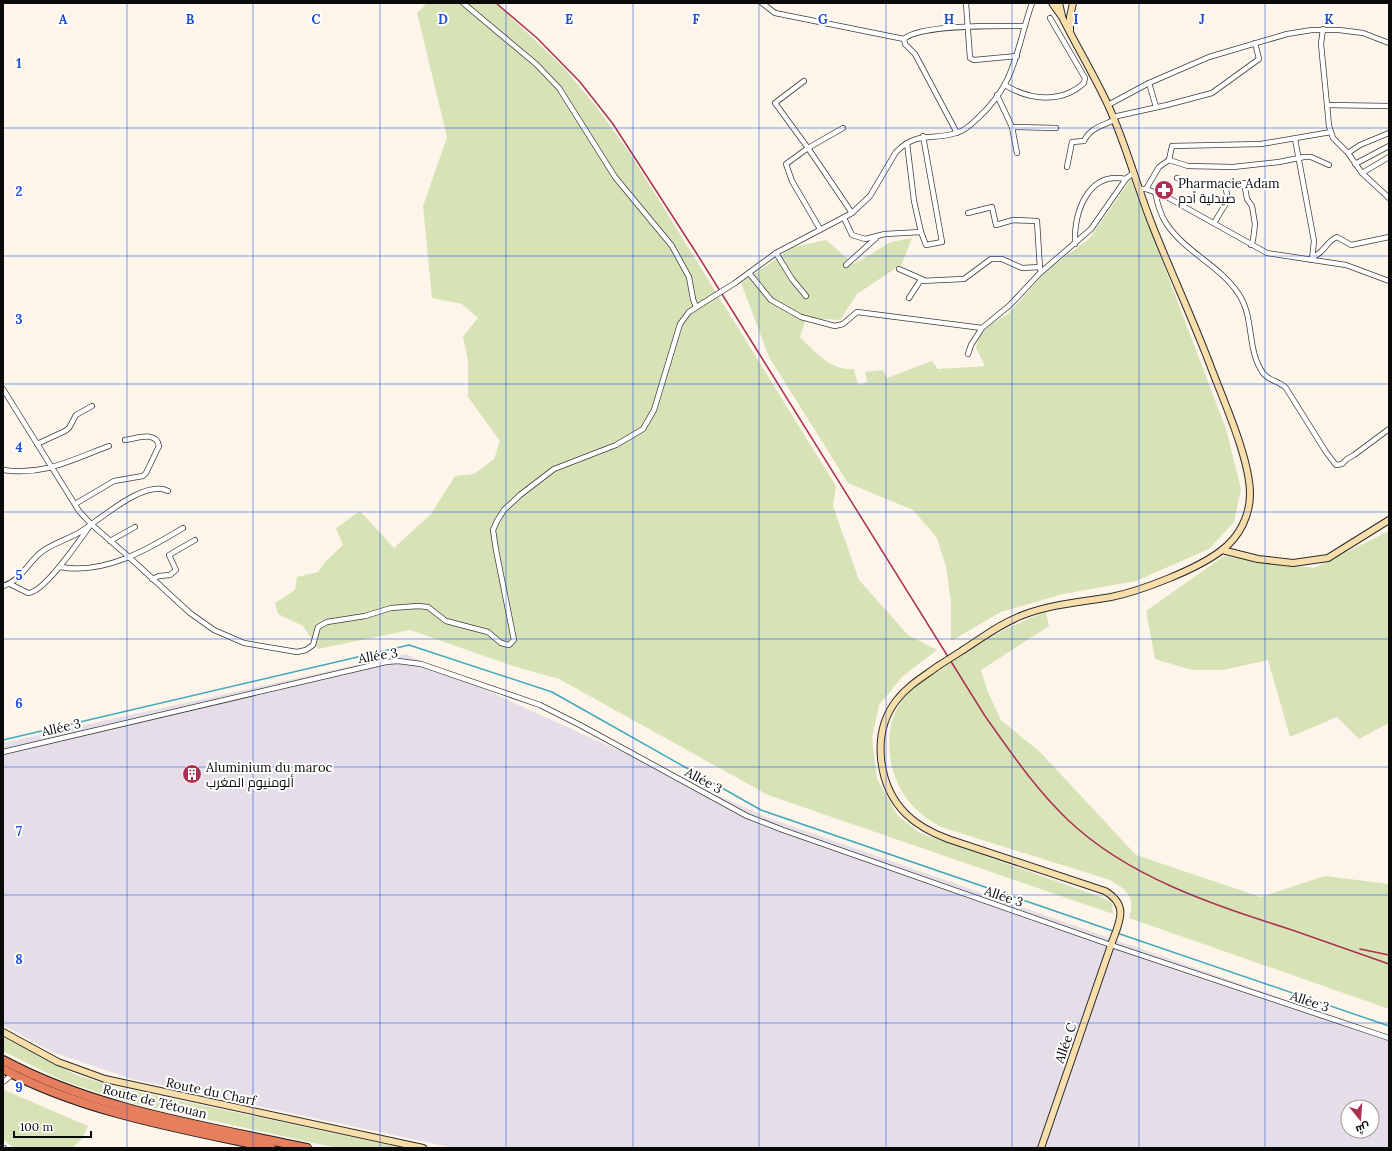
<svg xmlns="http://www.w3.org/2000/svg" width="1392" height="1151" viewBox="0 0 1392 1151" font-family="Lora,Cairo,serif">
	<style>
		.industrial { fill: #e5dee8; fill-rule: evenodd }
		.grass { fill: #d7e3b7 }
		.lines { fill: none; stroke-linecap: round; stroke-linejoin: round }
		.stream { stroke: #41a8bf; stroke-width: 1.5 }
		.street-casing { stroke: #3d3d3d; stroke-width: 6 }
		.secondary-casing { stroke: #2c2c2c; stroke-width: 8 }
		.highway-casing { stroke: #1b1b1b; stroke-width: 10 }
		.street { stroke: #fff; stroke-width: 4.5 }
		.secondary { stroke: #f7deaa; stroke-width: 6 }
		.highway { stroke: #e67f5e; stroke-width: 8 }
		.rail { stroke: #ab3051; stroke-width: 1.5 }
		.street-bridge-casing { stroke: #3d3d3d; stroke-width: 6; stroke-linecap: butt }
		.secondary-bridge-casing { stroke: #2c2c2c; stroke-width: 8; stroke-linecap: butt }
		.street-bridge { stroke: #fff; stroke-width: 4.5 }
		.secondary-bridge { stroke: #f7deaa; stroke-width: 6 }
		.grid { fill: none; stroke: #1d4ed8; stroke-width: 1; stroke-opacity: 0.55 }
		.labels { text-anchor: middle; stroke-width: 4; stroke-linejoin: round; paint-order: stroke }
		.poi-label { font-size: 13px; fill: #0a0a0a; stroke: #fff; text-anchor: start }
		.street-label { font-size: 13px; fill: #0a0a0a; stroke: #fff }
		.grid-label { font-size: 13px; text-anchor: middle; font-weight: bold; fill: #1d4ed8; stroke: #fff; stroke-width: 4; stroke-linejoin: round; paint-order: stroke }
	</style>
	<rect width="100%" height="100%" fill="#fdf5e9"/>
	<path class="industrial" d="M406,654L766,817L1389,1036V1148H454L132,1079L52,1052L3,1025V743ZM1348,1107H1372V1131H1348Z"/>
	<g class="grass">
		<path d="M427,3H496L562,66L595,105L631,155L836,486L833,506L859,580L908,635L937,650L903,676L879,705L872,738L877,779L898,816L920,833L1101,897L1112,903L1113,914L768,795L559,679L513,666L410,630L318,649L303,626L278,614L275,603L295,590L297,577L318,572L325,562L343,545L336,528L360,511L394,548L431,514L455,476L474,474L494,459L500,441L468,397V361L463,336L478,318L462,304L432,298L423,206L447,137L417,13Z"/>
		<path d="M1131,179L1226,429L1241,489L1234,522L1209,549L1136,581L1063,594L1001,612L951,641V602L946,567L937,538L913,510L848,483L769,357L741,283L794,247L826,240L854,264L891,242L912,238L902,264L857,294L840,320L806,318L800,337C815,352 831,371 854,369L858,385L867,382L865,372L883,370L887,378L932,361L938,369L985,366L976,348L979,337L990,325L1009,313L1047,270L1089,239Z"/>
		<path d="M1389,531V723L1359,739L1337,717L1290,737L1268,660L1223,670H1192L1155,659L1146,611L1224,556L1314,568Z"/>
		<path d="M1046,612L1049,626L981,670L988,692L1001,720L1040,752L1136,855L1261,897L1325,876L1389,884V1009L1129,918C1136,897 1127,890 1110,880L941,827C918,815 902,798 894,774C888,757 887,727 896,711C899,705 904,696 909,691C919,683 931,676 942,669C975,646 1008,625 1046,612Z"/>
		<path d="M3,1037L76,1075L116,1087L403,1148H337L123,1101L61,1080L3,1051Z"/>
		<path d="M4,1090L88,1126L82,1139L72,1148H15L3,1140Z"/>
	</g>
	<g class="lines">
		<g class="stream">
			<path d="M3,740L409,645L552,692L761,810L1113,931"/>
			<path d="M1117,933L1389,1026"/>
		</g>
		<defs>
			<g id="street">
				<path d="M463,3L536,64L559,88L615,177L672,246L689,277L693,299L696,307"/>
				<path d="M762,3L775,13L904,39"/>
				<path d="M966,3L970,58L974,60L1017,56"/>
				<path d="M1323,29L1321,44L1327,105L1389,106"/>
				<path d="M804,81L775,103L808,148L852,213"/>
				<path d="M1149,83L1156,107"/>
				<path d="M1005,85C1029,100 1061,104 1084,83L1085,78L1050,18"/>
				<path d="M997,95L1012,127L1056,128"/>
				<path d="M1108,105L1149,83L1209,57L1287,34L1312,30H1339L1363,33L1389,43"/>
				<path d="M1327,105L1329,126L1333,138L1348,153L1362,173L1389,198"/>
				<path d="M1113,117L1167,105L1212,93L1259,59L1255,43"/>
				<path d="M1012,127L1017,153"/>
				<path d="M957,133L915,54L905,44L904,39C920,24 1001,26 1025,26"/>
				<path d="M1295,139L1314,241L1312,260"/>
				<path d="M1348,153L1360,145L1389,133"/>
				<path d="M1169,160L1172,146L1261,144L1331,132"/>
				<path d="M1355,164L1389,146"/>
				<path d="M1067,167L1072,142L1084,141C1090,128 1102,126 1114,120"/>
				<path d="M1362,173L1389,157"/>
				<path d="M1177,178L1195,184L1244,183L1247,199L1252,206L1255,224L1253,240L1251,245"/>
				<path d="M1139,189H1146L1165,196L1267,253L1346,265L1389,281"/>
				<path d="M1146,189L1159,167L1169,160L1188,166L1233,167L1279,162L1304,157H1311L1329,165"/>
				<path d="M1155,192C1157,202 1160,214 1166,223C1185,252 1219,265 1238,293C1255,317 1246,349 1263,373C1269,381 1279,381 1286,388L1326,452L1336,465L1342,464L1347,459L1354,455L1389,429"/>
				<path d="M968,213L992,207L996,225L1013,220L1037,221L1040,269"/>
				<path d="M844,218L852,235L865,239L885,234L921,232L914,201L907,143"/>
				<path d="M1214,223L1228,200L1225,184"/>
				<path d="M820,229L792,181L786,164L808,148L843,128"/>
				<path d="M921,232L926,245L942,242L923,136"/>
				<path d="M1075,244C1074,213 1087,171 1126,179"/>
				<path d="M776,253L792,279L806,296"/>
				<path d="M1312,257C1324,254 1326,241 1337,237L1351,245L1389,237"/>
				<path d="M846,265L876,238"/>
				<path d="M899,269L924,280"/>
				<path d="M749,273L771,300L801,317L835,326L843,324L857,312L982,328"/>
				<path d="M735,283L776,253L852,213L870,196L896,152C918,130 932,141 956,133C964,131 972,124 978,118C1017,82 1016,49 1032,3"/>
				<path d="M909,298L920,281L964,279L991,259H1002L1022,268L1040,267"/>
				<path d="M968,354L971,345L982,328L1010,305L1040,273L1091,229L1126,179L1133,173"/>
				<path d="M3,389L79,511L91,524L129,557L190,613L214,630L244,643L297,652L306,650L313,645L318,627L327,622L365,616L391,608L418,606L428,607L446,621L488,632L501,643L509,645L514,640L496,550L493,530L497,521L504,510L520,495L554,469L616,445L643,429L654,410L680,324L689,312L703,303"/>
				<path d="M37,444L65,431L69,428L76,415L92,406"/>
				<path d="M3,470C44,476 71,460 109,446"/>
				<path d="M75,504L114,481L143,476L146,473L159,446C156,430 136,439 125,440"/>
				<path d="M110,541L135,527"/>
				<path d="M60,567C104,575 147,550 183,528"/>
				<path d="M152,579L159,576L170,575L176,570L169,555L195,540"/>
				<path d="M10,584L28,593C44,593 79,541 89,527"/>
				<path d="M3,586C20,581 26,566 39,554C50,544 67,540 80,532C100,520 144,479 168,491"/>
				<path d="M3,752L386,662L398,661L421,664L540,705L580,725L747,816L783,830L1111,945L1389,1038"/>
				<path d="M3,1082L13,1074"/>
				<path d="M3,1148H4"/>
			</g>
			<g id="secondary">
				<path d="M1059,3L1062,16"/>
				<path d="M1070,31V17L1073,3"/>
				<path d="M1222,550L1258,559L1293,563L1328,558L1389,520"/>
				<path d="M963,650C982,638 1001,623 1023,615C1051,604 1082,602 1111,597C1141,591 1198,569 1222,550C1239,537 1250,516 1250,494C1250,460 1225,404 1212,370C1194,322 1172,275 1153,227C1137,187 1126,144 1108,105C1094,75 1077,47 1062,17L1052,3"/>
				<path d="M938,666C923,677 907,686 896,701C871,734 878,786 906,814C918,826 932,833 948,839L1105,891C1130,906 1119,922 1111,945L1041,1148"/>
				<path d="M3,1032L58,1062L105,1079L423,1148"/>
			</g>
			<g id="highway">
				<path d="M3,1060C96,1110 205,1126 307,1148"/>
				<path d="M3,1069C82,1112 183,1129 271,1148"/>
			</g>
		</defs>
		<use href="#street" class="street-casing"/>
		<use href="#secondary" class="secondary-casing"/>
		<use href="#highway" class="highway-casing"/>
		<use href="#street" class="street"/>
		<use href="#secondary" class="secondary"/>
		<use href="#highway" class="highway"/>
		<g class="rail">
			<path d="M496,3L537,38L580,82L613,124L697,254L985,716C1012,754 1034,787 1068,820C1129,878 1214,905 1292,930C1324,941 1357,953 1389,964"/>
			<path d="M1360,949L1389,955"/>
		</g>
		<defs>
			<path id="street-bridge" d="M703,303L735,283"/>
			<path id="secondary-bridge" d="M938,666L963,650"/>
		</defs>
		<use href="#street-bridge" class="street-bridge-casing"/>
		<use href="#secondary-bridge" class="secondary-bridge-casing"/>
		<use href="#street-bridge" class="street-bridge"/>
		<use href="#secondary-bridge" class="secondary-bridge"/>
	</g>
	<path class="grid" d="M127,3V1148M253,3V1148M380,3V1148M506,3V1148M633,3V1148M759,3V1148M886,3V1148M1012,3V1148M1139,3V1148M1265,3V1148M3,128H1389M3,256H1389M3,384H1389M3,512H1389M3,639H1389M3,767H1389M3,895H1389M3,1023H1389"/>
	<defs>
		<symbol id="pharmacy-disc" viewBox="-11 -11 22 22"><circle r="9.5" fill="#ab3051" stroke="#fff"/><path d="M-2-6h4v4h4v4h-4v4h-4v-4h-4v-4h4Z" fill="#fff"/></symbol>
		<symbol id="building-disc" viewBox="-11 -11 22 22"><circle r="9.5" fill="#ab3051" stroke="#fff"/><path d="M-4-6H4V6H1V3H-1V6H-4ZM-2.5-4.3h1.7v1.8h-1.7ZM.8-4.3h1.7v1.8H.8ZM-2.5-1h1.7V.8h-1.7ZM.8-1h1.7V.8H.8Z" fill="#fff"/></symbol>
	</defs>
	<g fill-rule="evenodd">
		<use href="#pharmacy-disc" x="1153" y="179" width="22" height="22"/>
		<use href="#building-disc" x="181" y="763" width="22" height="22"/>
	</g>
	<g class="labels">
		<g class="poi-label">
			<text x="1178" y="188">Pharmacie Adam<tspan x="1178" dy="15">صيدلية اًدم</tspan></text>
			<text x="206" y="772">Aluminium du maroc<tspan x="206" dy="15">ألومنيوم المغرب</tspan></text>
		</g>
		<g class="street-label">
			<text transform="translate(378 655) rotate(-9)" y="5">Allée 3</text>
			<text transform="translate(61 727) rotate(-13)" y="5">Allée 3</text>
			<text transform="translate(704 780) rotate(28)" y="5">Allée 3</text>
			<text transform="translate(1004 896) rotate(19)" y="5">Allée 3</text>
			<text transform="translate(1310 1001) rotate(19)" y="5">Allée 3</text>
			<text transform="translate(1065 1043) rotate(-71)" y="5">Allée C</text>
			<text transform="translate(211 1091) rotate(12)" y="5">Route du Charf</text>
			<text transform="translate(155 1101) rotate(14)" y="5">Route de Tétouan</text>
		</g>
	</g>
	<g class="grid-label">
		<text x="63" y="24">A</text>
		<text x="190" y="24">B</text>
		<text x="316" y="24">C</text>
		<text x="443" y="24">D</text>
		<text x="569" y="24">E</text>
		<text x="696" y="24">F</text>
		<text x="823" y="24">G</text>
		<text x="949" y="24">H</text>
		<text x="1076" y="24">I</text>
		<text x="1202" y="24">J</text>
		<text x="1329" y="24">K</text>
		<text x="19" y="68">1</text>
		<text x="19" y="196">2</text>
		<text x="19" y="324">3</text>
		<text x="19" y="452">4</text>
		<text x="19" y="580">5</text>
		<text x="19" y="708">6</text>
		<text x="19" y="836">7</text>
		<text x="19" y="964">8</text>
		<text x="19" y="1092">9</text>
	</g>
	<rect width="1392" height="1151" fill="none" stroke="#0a0a0a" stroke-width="8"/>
	<g transform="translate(1360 1119) rotate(163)"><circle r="19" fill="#ffffff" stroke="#9d9d9d"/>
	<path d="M0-3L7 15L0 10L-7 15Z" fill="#ab3051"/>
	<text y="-6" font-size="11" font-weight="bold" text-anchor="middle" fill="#0a0a0a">ش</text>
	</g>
	<path d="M14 1131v6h77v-6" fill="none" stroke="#0a0a0a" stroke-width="2"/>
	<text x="20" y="1131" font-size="12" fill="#0a0a0a" stroke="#ffffff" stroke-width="3" paint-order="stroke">100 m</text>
</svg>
